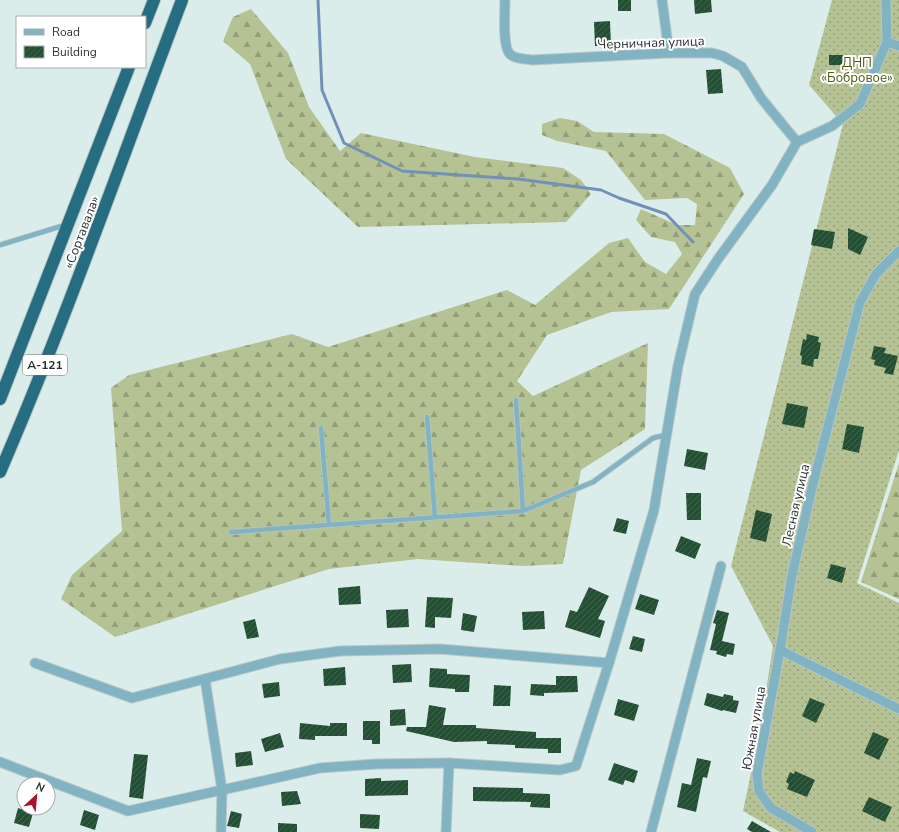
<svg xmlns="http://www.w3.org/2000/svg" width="899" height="832" viewBox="0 0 899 832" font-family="'Nunito Sans',sans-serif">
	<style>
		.forest { fill: url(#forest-firs) }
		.garden { fill: url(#garden-dots) }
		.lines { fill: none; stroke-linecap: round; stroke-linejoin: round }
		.stream { stroke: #7291b6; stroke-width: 3 }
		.building { fill: url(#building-hatch) }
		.lane-casing { stroke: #b8c7c6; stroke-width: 6 }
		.street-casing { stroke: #b8c7c6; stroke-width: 11 }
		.highway-casing { stroke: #b8c7c6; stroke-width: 14 }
		.lane { stroke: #82b3c3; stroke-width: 4.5 }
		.street { stroke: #82b3c3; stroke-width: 9 }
		.highway { stroke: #266d81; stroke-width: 12 }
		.labels { text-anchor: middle; stroke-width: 4; stroke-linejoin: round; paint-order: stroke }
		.shield { fill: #fff; stroke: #6b6f6f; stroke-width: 1 }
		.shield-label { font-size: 12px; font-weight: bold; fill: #2b3131 }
		.street-label { font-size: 13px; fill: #2b3131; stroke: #fff }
		.park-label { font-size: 13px; fill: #4d5b12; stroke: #fff }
	</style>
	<defs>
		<pattern id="forest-firs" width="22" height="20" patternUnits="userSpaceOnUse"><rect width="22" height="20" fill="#b5c293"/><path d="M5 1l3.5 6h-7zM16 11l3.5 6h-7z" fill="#939e79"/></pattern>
		<pattern id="garden-dots" width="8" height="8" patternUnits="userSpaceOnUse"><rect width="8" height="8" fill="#b5c293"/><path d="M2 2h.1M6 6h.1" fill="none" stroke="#939e79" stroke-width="1.8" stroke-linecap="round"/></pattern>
		<pattern id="building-hatch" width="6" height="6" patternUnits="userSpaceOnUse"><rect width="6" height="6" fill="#254f34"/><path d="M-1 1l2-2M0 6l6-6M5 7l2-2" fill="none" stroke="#446650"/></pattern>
	</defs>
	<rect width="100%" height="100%" fill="#dbedeb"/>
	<g class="forest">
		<path d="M251,9L288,53L309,107L340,151L361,133L475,157L563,168L581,180L591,194L566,222L358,227L286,159L250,64L223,41L233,17Z"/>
		<path d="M560,118L577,121L594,132L664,134L730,168L744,194L669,309L611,312L547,335L517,381L533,396L648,343L645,429L581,470L563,564L523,566L418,559L329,569L115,637L61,599L72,575L122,531L111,388L129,375L292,334L328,347L507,290L535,305L609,243L628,238L645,262L666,274L682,254L675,242L651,237L636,220L641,209L677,225H695L697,204L687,198L645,200L606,151L557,141L542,135V124Z"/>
		<path d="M899,463V599L861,582Z"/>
	</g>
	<path class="garden" d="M832,0H899V450L857,583L899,603V832H780L743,811L760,730L773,646L731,566L843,124L809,85Z"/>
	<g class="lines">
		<path class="stream" d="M318,0L322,90L344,143L402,171L518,179L601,190L619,198L666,214L693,242"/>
	</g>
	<g class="building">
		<rect x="618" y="0" width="13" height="11"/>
		<path d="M694,0H711L712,12L695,14Z"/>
		<path d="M610,21L611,46H595L594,22Z"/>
		<rect x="829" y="55" width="16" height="10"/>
		<path d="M721,69L723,93L708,94L706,70Z"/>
		<path d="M848,228L868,237L860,255L848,249Z"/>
		<path d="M814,229L835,232L832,249L811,245Z"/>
		<path d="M807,334L819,337L818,342L821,343L818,359H814L813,367L801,364L802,356L800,355L803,339L806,340Z"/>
		<path d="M874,346L886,348L884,353L898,356L893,375L884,373L886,368L874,365L875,360L871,359Z"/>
		<path d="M787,403L808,407L804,428L782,424Z"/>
		<path d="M847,424L864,427L859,453L842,449Z"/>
		<path d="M687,449L708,453L705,470L684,466Z"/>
		<path d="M686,493H701V520H687Z"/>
		<path d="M756,510L772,514L766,542L750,538Z"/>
		<path d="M617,518L629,521L626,534L613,531Z"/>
		<path d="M681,536L701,544L695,559L675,551Z"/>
		<path d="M831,564L846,568L842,583L827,578Z"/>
		<path d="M360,586L361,604L339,605L338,588Z"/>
		<path d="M589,587L609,596L598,619L605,621L600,638L565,627L570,610L577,612Z"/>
		<path d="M640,594L659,600L654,615L635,609Z"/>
		<path d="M427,597L453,598L451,618L435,617V628L425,627Z"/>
		<path d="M408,609L409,627L387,628L386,610Z"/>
		<path d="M717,610L729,613L722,641L735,644L733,655L727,654L726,657L716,654L717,651L710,650L716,624L713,623Z"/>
		<path d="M544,611L545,629L523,630L522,612Z"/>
		<path d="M463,613L477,616L474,632L461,630Z"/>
		<path d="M255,619L259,637L247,639L243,622Z"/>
		<path d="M633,636L645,639L642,652L629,649Z"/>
		<path d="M411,664L412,682L393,683L392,665Z"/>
		<path d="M345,667L346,685L324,686L323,669Z"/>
		<path d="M430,668L447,669V674L470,675L469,692H455V689L429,687Z"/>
		<path d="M556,676H577L578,692L544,693V696L530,695L531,684L556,685Z"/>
		<path d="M279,682L280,696L264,698L262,684Z"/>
		<path d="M494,685L511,686L510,706H493Z"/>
		<path d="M707,693L723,697L724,694L733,696V700L739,701L736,713L723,710L722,711L704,705Z"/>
		<path d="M810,698L825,704L816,723L802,716Z"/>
		<path d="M618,699L639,705L634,721L614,715Z"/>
		<path d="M429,705L446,708L443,725H476V728L536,732V738H561V753H548V749L515,748V745L487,744V741L454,742L406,731L407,727H426Z"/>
		<path d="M405,709L406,725L390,726V710Z"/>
		<path d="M363,721H380V744H372V740H363Z"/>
		<path d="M300,723L330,726V723H347V736H315V740L299,739Z"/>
		<path d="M873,732L889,739L879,760L864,753Z"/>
		<path d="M280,733L284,747L265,752L261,739Z"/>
		<path d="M251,751L253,765L236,767L235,753Z"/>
		<path d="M134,754L148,755L143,799L129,797Z"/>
		<path d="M697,758L711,761L707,778L703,777L696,812L677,807L682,783L691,785Z"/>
		<path d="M614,763L638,771L634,783L625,780L623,785L608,780Z"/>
		<path d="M795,771L815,780L807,797L787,789L789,784L786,782L790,772L794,774Z"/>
		<path d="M381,778V781L408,780V795L365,796V779Z"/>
		<path d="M473,787L523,788V793L550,794V808L530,807L531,802L473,801Z"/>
		<path d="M297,791L301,804L282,806L281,792Z"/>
		<path d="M869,797L892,807L885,822L862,811Z"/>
		<path d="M18,808L33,813L29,827L14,823Z"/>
		<path d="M84,810L99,815L95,830L80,825Z"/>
		<path d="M231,811L242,814L239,828L227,826Z"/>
		<path d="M360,814L380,815L379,829L360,828Z"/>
		<path d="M752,821L771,832H752L747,829Z"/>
		<path d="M278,823L297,824V832H278Z"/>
	</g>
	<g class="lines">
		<defs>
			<g id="lane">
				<path d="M0,245L65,225"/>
				<path d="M516,400L523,511"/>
				<path d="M427,417L435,517"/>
				<path d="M321,428L329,525"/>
				<path d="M231,532L523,511L593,482L653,438L666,435"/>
			</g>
			<g id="street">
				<path d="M505,0C505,12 502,49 511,55C516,59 526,59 532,60L669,53H712L723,56L742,67L761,98L797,142"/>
				<path d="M662,0L669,53"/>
				<path d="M886,0L887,42L899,46"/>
				<path d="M899,251L876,274L860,302L812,488L792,575L780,650L899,709"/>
				<path d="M780,650L757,774L759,791L771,808L812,832"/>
				<path d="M35,663L132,698L280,659L340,651L440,649L609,663"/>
				<path d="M205,679L222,790L221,832"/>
				<path d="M0,762L128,811L320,768L376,764L449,763"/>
				<path d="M446,832L449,763L560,770L576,766L609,663L654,510L678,366L695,294L718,259L772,185L797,142L832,126L860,104L887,42"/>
				<path d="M651,832L721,566"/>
			</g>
			<g id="highway">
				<path d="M145,23L154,0"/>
				<path d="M0,399L129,67"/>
				<path d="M0,472C67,317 122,158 182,0"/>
			</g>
		</defs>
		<use href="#lane" class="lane-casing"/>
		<use href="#street" class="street-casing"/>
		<use href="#highway" class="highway-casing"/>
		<use href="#lane" class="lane"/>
		<use href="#street" class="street"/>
		<use href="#highway" class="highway"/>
	</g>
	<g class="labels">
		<rect class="shield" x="23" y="355" width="44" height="20" rx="3"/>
		<g class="shield-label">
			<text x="45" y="369">А-121</text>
		</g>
		<g class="street-label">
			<text transform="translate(651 42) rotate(-2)" y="5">Черничная улица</text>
			<text transform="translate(81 232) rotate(-69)" y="5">«Сортавала»</text>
			<text transform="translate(795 505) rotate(-77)" y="5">Лесная улица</text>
			<text transform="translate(753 728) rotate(-80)" y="5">Южная улица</text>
		</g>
		<g class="park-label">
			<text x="857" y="67">ДНП<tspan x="857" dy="15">«Бобровое»</tspan></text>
		</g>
	</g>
	<rect x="16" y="16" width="130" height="52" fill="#ffffff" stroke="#aaadad"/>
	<rect x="24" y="29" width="20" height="6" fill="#82b3c3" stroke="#aaadad"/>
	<text x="52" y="36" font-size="12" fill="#2b3131">Road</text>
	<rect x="24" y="46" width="20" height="12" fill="url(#building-hatch)" stroke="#aaadad"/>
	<text x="52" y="56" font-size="12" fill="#2b3131">Building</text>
	<g transform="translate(36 796) rotate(26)"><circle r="19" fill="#ffffff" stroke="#aaadad"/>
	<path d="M0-3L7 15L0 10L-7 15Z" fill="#a9132d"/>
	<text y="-6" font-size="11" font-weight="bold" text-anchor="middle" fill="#2b3131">N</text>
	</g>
</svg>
